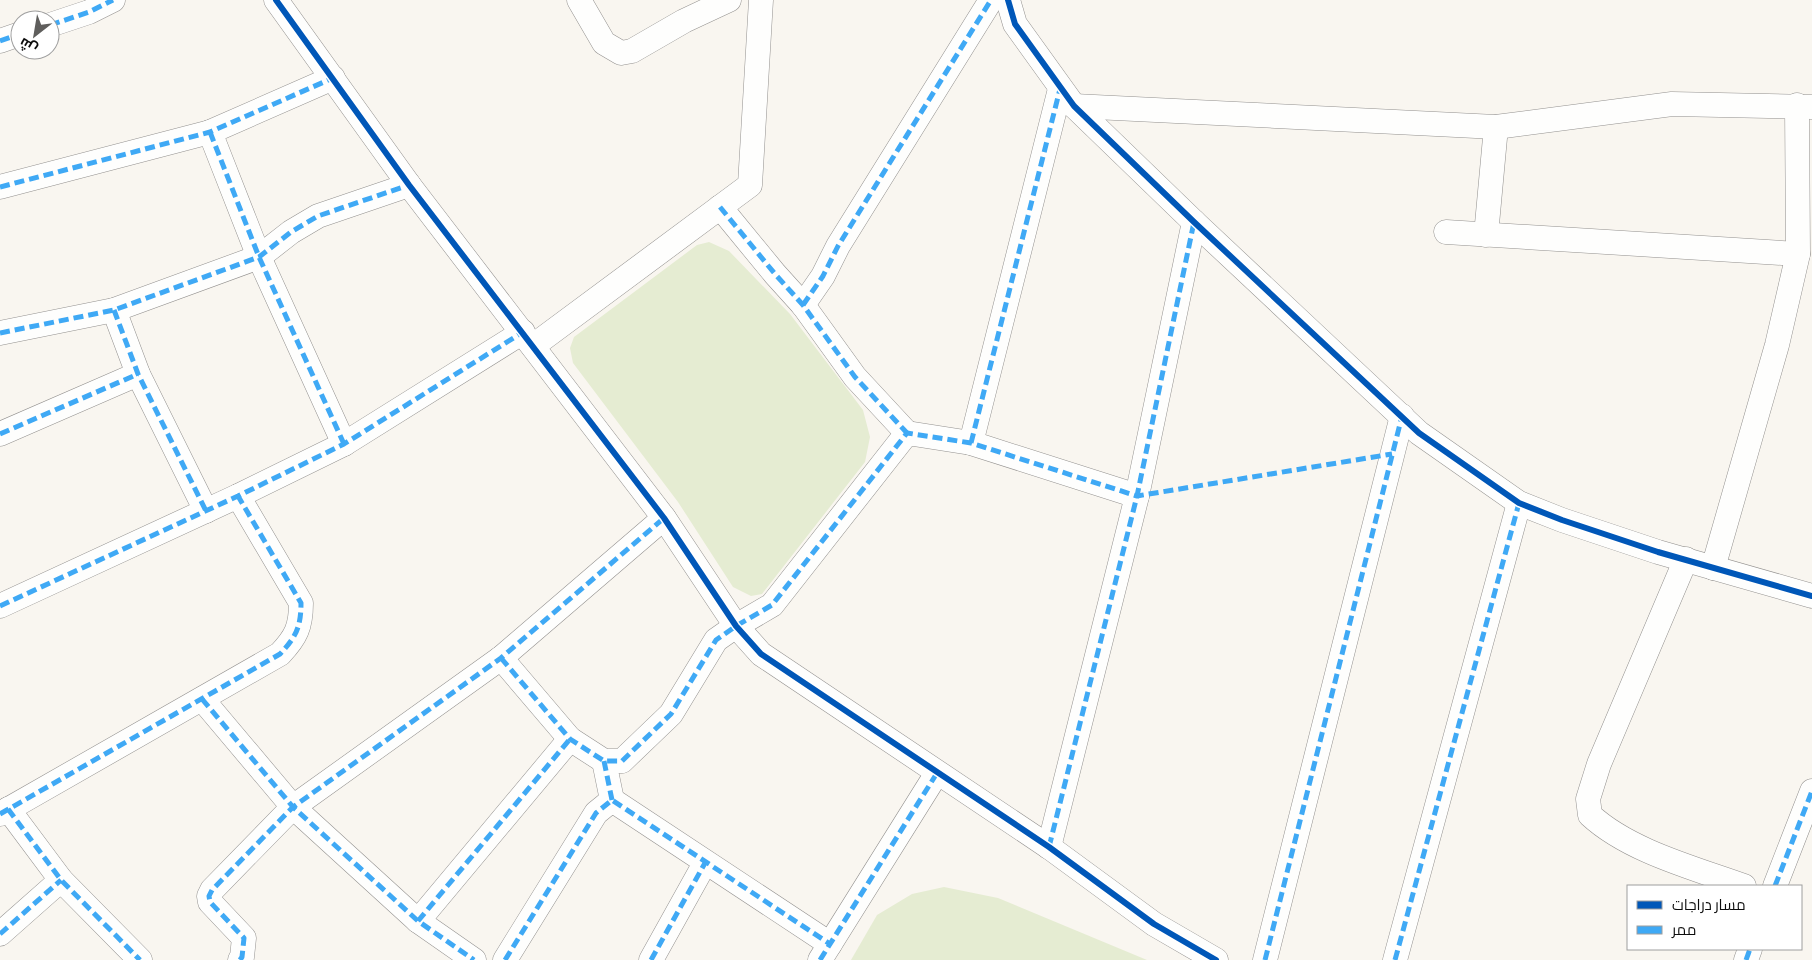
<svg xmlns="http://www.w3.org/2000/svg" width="1812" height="960" viewBox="0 0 1812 960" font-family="'Crimson Pro',Cairo,serif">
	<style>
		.green { fill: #e5ecd2 }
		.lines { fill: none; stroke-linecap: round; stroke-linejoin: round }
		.minor-casing { stroke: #93918f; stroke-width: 25 }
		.minor { stroke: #fefefd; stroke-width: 24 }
		.quiet { stroke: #3fa9f5; stroke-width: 5; stroke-dasharray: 10 5; stroke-linecap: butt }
		.cycleway-casing { stroke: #fff; stroke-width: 9 }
		.cycleway { stroke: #0057b8; stroke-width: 6 }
	</style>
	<rect width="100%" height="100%" fill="#f9f6f0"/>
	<g class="green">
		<path d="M709,242L729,251L790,314L863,410L870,437L865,462L762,594L751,596L733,587L678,502L573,363L570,348L574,337L697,245Z"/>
		<path d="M944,887L998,898L1147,960H851L877,915L912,894Z"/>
	</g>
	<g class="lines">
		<defs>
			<g id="minor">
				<path d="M276,0L409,185L664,518L736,626L761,654L1049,847L1154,924L1216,960"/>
				<path d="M579,0L604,43L621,53L632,51L684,21L729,0"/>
				<path d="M1008,0L1015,24L1074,106L1194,222L1419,433L1519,503L1562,520L1658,552L1812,596"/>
				<path d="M50,25L89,12L113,0"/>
				<path d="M0,41L20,34"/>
				<path d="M1074,106L1496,127L1672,104L1812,107"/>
				<path d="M210,132L259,257L344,444"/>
				<path d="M0,187L210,132L333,78"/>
				<path d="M720,207L775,274L803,305L855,377L907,433"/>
				<path d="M1446,232L1798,254"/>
				<path d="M1486,235L1496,127"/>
				<path d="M803,305L823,276L838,246L991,0"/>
				<path d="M114,310L138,374L206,511"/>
				<path d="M0,333L114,310L259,257L291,232L318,216L409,185"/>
				<path d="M533,346L750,185L761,0"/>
				<path d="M0,434L138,374"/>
				<path d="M971,443L1060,89"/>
				<path d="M1686,559L1599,764L1588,799L1590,815C1629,851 1694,868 1744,886"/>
				<path d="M1713,568L1777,345L1798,254L1797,105"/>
				<path d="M0,606L238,496L344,444L523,332"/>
				<path d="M501,658L570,739L604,761H622L671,714L716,640L736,626L772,605L907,433L971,443L1137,496"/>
				<path d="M202,699L293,807L418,921L474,960"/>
				<path d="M604,761L612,800"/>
				<path d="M8,809L61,880L140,960"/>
				<path d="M0,814L280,654C296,637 301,627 301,603L238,496"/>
				<path d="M1049,847L1137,496L1194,222"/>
				<path d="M1775,886L1812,791"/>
				<path d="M418,921L570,739"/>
				<path d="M0,934L61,880"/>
				<path d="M240,960L242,957L244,938L210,902L209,896L212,890L293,807L501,658L664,518"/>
				<path d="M505,960L596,813L612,800L830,944"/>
				<path d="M651,960L705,863"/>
				<path d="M820,960L937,773"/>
				<path d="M1265,960L1402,416"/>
				<path d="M1395,960L1519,503"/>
				<path d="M1746,960L1750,949"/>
			</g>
		</defs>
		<use href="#minor" class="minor-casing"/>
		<use href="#minor" class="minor"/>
		<g class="quiet">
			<path d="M50,25L89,12L113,0"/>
			<path d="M0,41L20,34"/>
			<path d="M210,132L259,257L344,444"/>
			<path d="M0,187L210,132L333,78"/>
			<path d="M720,207L775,274L803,305L855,377L907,433"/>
			<path d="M803,305L823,276L838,246L991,0"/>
			<path d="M114,310L138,374L206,511"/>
			<path d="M0,333L114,310L259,257L291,232L318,216L409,185"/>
			<path d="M0,434L138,374"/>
			<path d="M971,443L1060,89"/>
			<path d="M0,606L238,496L344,444L523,332"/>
			<path d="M501,658L570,739L604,761H622L671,714L716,640L736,626L772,605L907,433L971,443L1137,496L1392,454"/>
			<path d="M202,699L293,807L418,921L474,960"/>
			<path d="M604,761L612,800"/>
			<path d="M8,809L61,880L140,960"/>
			<path d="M0,814L280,654C296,637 301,627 301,603L238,496"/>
			<path d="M1049,847L1137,496L1194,222"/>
			<path d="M1775,886L1812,791"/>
			<path d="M418,921L570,739"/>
			<path d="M0,934L61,880"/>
			<path d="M240,960L242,957L244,938L210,902L209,896L212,890L293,807L501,658L664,518"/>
			<path d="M505,960L596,813L612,800L830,944"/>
			<path d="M651,960L705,863"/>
			<path d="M820,960L937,773"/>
			<path d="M1265,960L1402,416"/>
			<path d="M1395,960L1519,503"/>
			<path d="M1746,960L1750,949"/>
		</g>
		<defs>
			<g id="cycleway">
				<path d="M276,0L409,185L664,518L736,626L761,654L1049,847L1154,924L1216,960"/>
				<path d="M1008,0L1015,24L1074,106L1194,222L1419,433L1519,503L1562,520L1658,552L1812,596"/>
			</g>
		</defs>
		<use href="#cycleway" class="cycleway-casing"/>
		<use href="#cycleway" class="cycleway"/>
	</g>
	<rect x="1627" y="885" width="175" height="65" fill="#ffffff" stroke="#9e9e9e"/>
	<rect x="1637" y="901" width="25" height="8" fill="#0057b8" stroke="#9e9e9e"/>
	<text x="1672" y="910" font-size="15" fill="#0c0c0c">مسار دراجات</text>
	<rect x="1637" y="926" width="25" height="8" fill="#3fa9f5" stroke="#9e9e9e"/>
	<text x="1672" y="935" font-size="15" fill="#0c0c0c">ممر</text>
	<g transform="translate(35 35) rotate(211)"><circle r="24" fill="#ffffff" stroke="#9e9e9e"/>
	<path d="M0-4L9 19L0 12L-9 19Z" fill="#5f5e5c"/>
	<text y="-8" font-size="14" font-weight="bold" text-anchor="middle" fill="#0c0c0c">ش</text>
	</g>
</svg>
